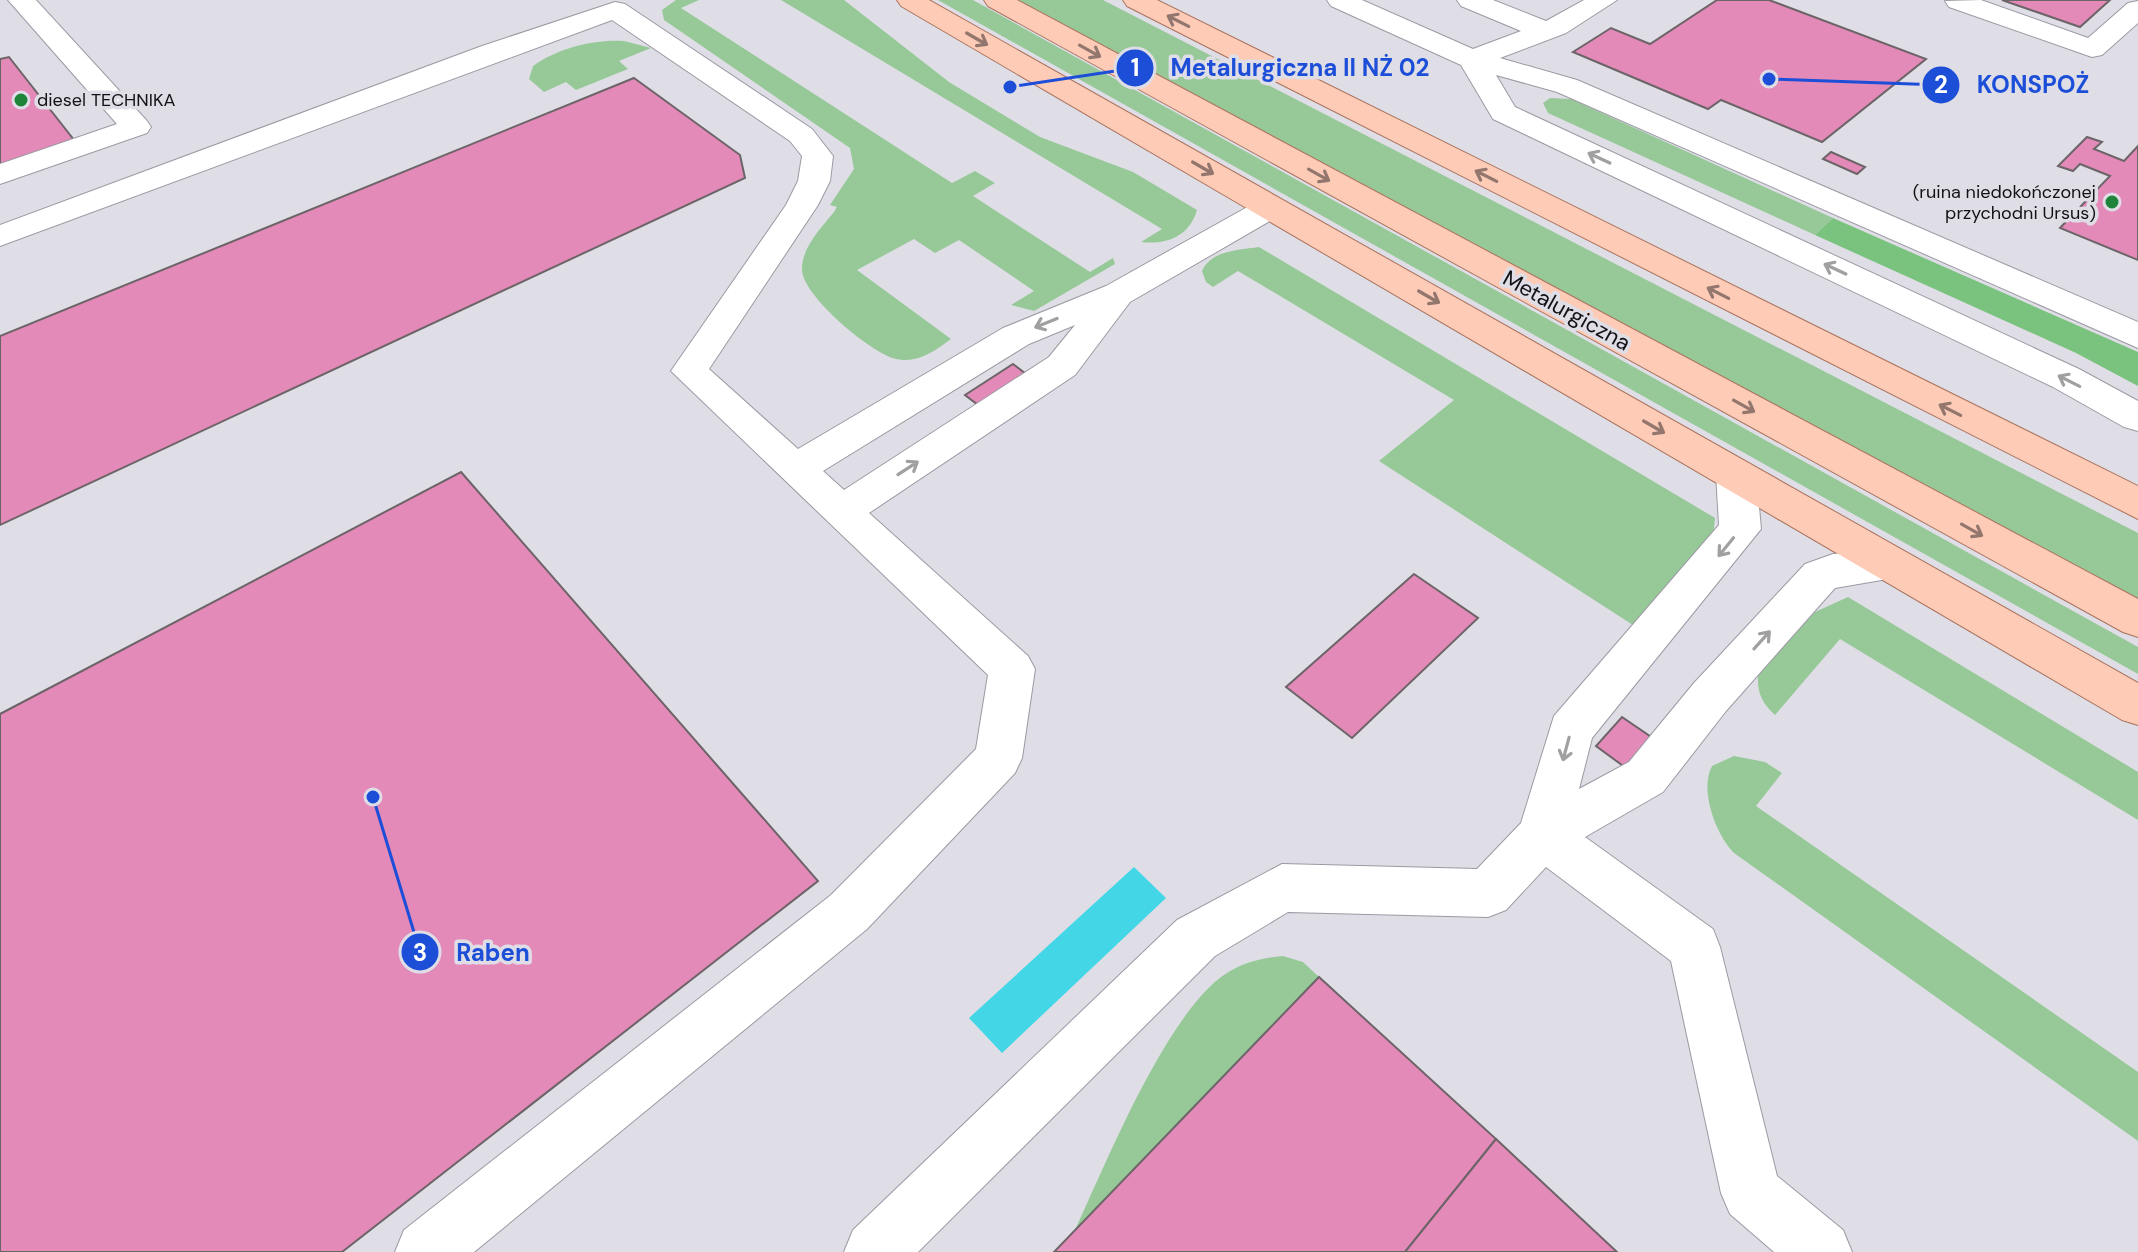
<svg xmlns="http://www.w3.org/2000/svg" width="2138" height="1252" viewBox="0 0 2138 1252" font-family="'DM Sans',sans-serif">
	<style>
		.green { fill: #97c998 }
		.forest { fill: #7ac37e }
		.water { fill: #43d6e7 }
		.building { fill: #e38ab9; stroke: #6d6468; stroke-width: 2 }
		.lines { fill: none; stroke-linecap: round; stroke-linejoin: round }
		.minor-casing { stroke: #9b9aa3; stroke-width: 2 }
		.major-casing { stroke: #aa735e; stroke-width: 2 }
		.minor { fill: #fff; fill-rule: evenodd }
		.major { fill: #fdcbb6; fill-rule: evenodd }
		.oneway { stroke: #93776e }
		.oneway2 { stroke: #a0a0a1 }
		.poi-dot { fill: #1e8439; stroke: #dfdee7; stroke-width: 3 }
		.labels { text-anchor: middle; stroke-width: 7; stroke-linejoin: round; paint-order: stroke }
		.far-poi-label { font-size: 18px; fill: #121115; stroke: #dfdee7; text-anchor: start }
		.street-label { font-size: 22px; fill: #121115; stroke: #dfdee7 }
		.leader { fill: none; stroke: #1d4ed8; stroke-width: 3 }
		.callout-dot { fill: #1d4ed8; stroke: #dfdee7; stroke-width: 3 }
		.mark-label { font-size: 24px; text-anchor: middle; font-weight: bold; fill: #fff }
		.callout-label { font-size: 24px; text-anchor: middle; font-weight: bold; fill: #1d4ed8; stroke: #dfdee7; stroke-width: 7; stroke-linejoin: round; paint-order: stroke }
	</style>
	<rect width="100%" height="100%" fill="#dfdee7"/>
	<g class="green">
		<path d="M676,0H699L681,8L952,183L975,171L995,183L973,196L1090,272L1113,258L1115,264L1034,311L1011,305L1034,291L959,240L935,253L914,239L857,270L951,339C935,351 917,364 896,359C872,354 801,295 802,269C802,247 821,228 834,212L837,207L830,205L854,169L850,148L664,20L662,10Z"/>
		<path d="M781,0H844L949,82L1040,137L1133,172L1197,210C1189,237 1166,245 1141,242L1162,229Z"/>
		<path d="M938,0H973L2138,647V674Z"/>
		<path d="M1018,0H1103L2138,533V600Z"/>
		<path d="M624,41L651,48L619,61L628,69L576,90L566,82L544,92L529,79L533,66C558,48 594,39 624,41Z"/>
		<path d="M1550,98L1571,99L1833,218L1815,235L1548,113L1543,103Z"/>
		<path d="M1259,247L1715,518L1713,536L1636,627L1379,461L1454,400L1238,271L1213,287L1206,282L1202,271C1211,250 1240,250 1259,247Z"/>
		<path d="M1848,597L2138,772V820L1840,639L1775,715C1761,702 1757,692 1758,673L1815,612Z"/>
		<path d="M1734,756L1765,762L1782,773L1756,806L2138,1072V1141L1734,853C1716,835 1699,790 1712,766Z"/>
		<path d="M1283,956L1303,962L1319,977L1075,1230C1107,1161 1160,1030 1216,981C1236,964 1258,958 1283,956Z"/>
	</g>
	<path class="forest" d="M1833,218L2138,352V386L2076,353L1815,235Z"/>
	<path class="water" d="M1134,867L1166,898L1002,1053L969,1018Z"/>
	<g class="building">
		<path d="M1717,0H1769L1926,59L1822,142L1721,100L1708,109L1573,52L1611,28L1650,44Z"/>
		<path d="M2002,0H2110L2080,27Z"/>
		<path d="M9,57L74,140L0,166V59Z"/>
		<path d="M634,78L740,155L745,178L0,525V336Z"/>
		<path d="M2087,137L2102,142L2094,149L2124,161L2138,146V260L2060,228L2110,176L2080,164L2073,171L2058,166Z"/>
		<path d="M1831,152L1865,167L1857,174L1823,159Z"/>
		<path d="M1013,364L1026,374L978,405L965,395Z"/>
		<path d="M461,472L818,881L342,1252H0V714Z"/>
		<path d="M1414,574L1478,618L1352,738L1286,687Z"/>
		<path d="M1622,717L1657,741L1630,771L1596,746Z"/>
		<path d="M1319,977L1496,1139L1405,1252H1054Z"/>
		<path d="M1496,1139L1617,1252H1405Z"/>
	</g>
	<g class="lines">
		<defs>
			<g id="minor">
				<path d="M8,0H36L147,121L151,127L147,133L0,184V164L117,124Z"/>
				<path d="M1327,0H1362L1473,49L1521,31L1461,6L1457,0H1493L1546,21L1584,0H1617L1566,33L1500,58L1577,80L2138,322V348L1557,92L1496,75L1515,107L2079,369L2138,401V431L2124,427L2053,387L1493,119L1461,65L1331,6Z"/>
				<path d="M1981,0L2088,38L2128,3L2138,1V23L2102,55L2092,57L1949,7L1945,1Z"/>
				<path d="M615,2L625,4L812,129L833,156L830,181L818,205L709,369L798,449L1003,328L1106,286L1260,200L1271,197L1282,200L1287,207L1282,214L1130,302L1075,375L869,513L1028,656L1035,669L1022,758L1015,773L867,929L474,1252H395L404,1230L831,895L976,749L988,675L671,371L786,205L798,181L802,156L790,141L612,20L0,246V225L482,46ZM1075,325L1049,357L844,490L823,471L1029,344Z"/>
				<path d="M1736,460L1750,464L1756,474L1761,529L1592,738L1579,789L1629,762L1694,683L1805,564L1833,554L1890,549L1905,554L1911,565L1905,576L1835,588L1726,711L1663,792L1585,837L1713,929L1720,947L1777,1176L1843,1230L1852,1252H1774L1730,1214L1721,1193L1671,961L1546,867L1506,910L1488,917L1288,912L1215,956L918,1252H844L853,1230L1177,920L1282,864L1477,869L1521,823L1554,716L1719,525L1716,474L1722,464Z"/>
			</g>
			<g id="major">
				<path d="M897,0H929L2138,683V725L2122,720L901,6Z"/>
				<path d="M984,0H1017L2138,599V637L2123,632L988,6Z"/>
				<path d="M1123,0H1157L2138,486V519L1127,6Z"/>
			</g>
		</defs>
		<use href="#minor" class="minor-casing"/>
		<use href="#major" class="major-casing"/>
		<use href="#minor" class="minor"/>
		<use href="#major" class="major"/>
	</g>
	<defs><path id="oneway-shaft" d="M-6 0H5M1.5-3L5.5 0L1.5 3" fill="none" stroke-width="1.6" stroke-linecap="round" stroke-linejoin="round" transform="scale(2)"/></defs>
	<g class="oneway">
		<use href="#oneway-shaft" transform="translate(1178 21) rotate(-153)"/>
		<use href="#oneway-shaft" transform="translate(977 39) rotate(30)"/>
		<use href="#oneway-shaft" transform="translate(1090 51) rotate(29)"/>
		<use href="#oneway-shaft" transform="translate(1203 168) rotate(30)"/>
		<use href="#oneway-shaft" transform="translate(1319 175) rotate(29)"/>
		<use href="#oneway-shaft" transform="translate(1486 176) rotate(-153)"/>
		<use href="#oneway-shaft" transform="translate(1718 293) rotate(-153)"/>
		<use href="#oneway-shaft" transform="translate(1429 297) rotate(30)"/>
		<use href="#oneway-shaft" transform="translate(1744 406) rotate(29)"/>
		<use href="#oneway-shaft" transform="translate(1950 410) rotate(-153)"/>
		<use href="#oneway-shaft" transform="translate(1654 427) rotate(30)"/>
		<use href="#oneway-shaft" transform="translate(1972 530) rotate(29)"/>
	</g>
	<g class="oneway2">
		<use href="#oneway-shaft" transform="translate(1599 158) rotate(-155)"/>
		<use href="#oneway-shaft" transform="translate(1835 269) rotate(-155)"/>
		<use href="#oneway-shaft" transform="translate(1046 323) rotate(158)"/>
		<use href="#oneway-shaft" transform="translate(2069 381) rotate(-153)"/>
		<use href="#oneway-shaft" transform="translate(908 468) rotate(-33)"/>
		<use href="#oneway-shaft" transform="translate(1726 547) rotate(129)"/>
		<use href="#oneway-shaft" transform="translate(1762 640) rotate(-48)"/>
		<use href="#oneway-shaft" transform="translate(1566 749) rotate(105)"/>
	</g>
	<g class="poi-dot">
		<circle cx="21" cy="100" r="8"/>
		<circle cx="2112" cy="202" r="8"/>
	</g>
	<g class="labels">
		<g class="far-poi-label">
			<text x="37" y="106">diesel TECHNIKA</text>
			<text x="2096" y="198" text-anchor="end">(ruina niedokończonej<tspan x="2096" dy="21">przychodni Ursus)</tspan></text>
		</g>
		<g class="street-label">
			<text transform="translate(1567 310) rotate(29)" y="8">Metalurgiczna</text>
		</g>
	</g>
	<path class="leader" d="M1010 87L1135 68M1769 79L1941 85M373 797L420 952"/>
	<g class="callout-dot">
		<circle cx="1010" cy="87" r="8"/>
		<circle cx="1769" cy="79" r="8"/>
		<circle cx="373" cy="797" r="8"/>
		<circle cx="1135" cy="68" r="20"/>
		<circle cx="1941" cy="85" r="20"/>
		<circle cx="420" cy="952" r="20"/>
	</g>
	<g class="mark-label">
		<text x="1135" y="76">1</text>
		<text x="1941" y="93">2</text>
		<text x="420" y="961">3</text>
	</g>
	<g class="callout-label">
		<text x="1300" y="76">Metalurgiczna II NŻ 02</text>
		<text x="2033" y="93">KONSPOŻ</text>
		<text x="493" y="961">Raben</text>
	</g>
</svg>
